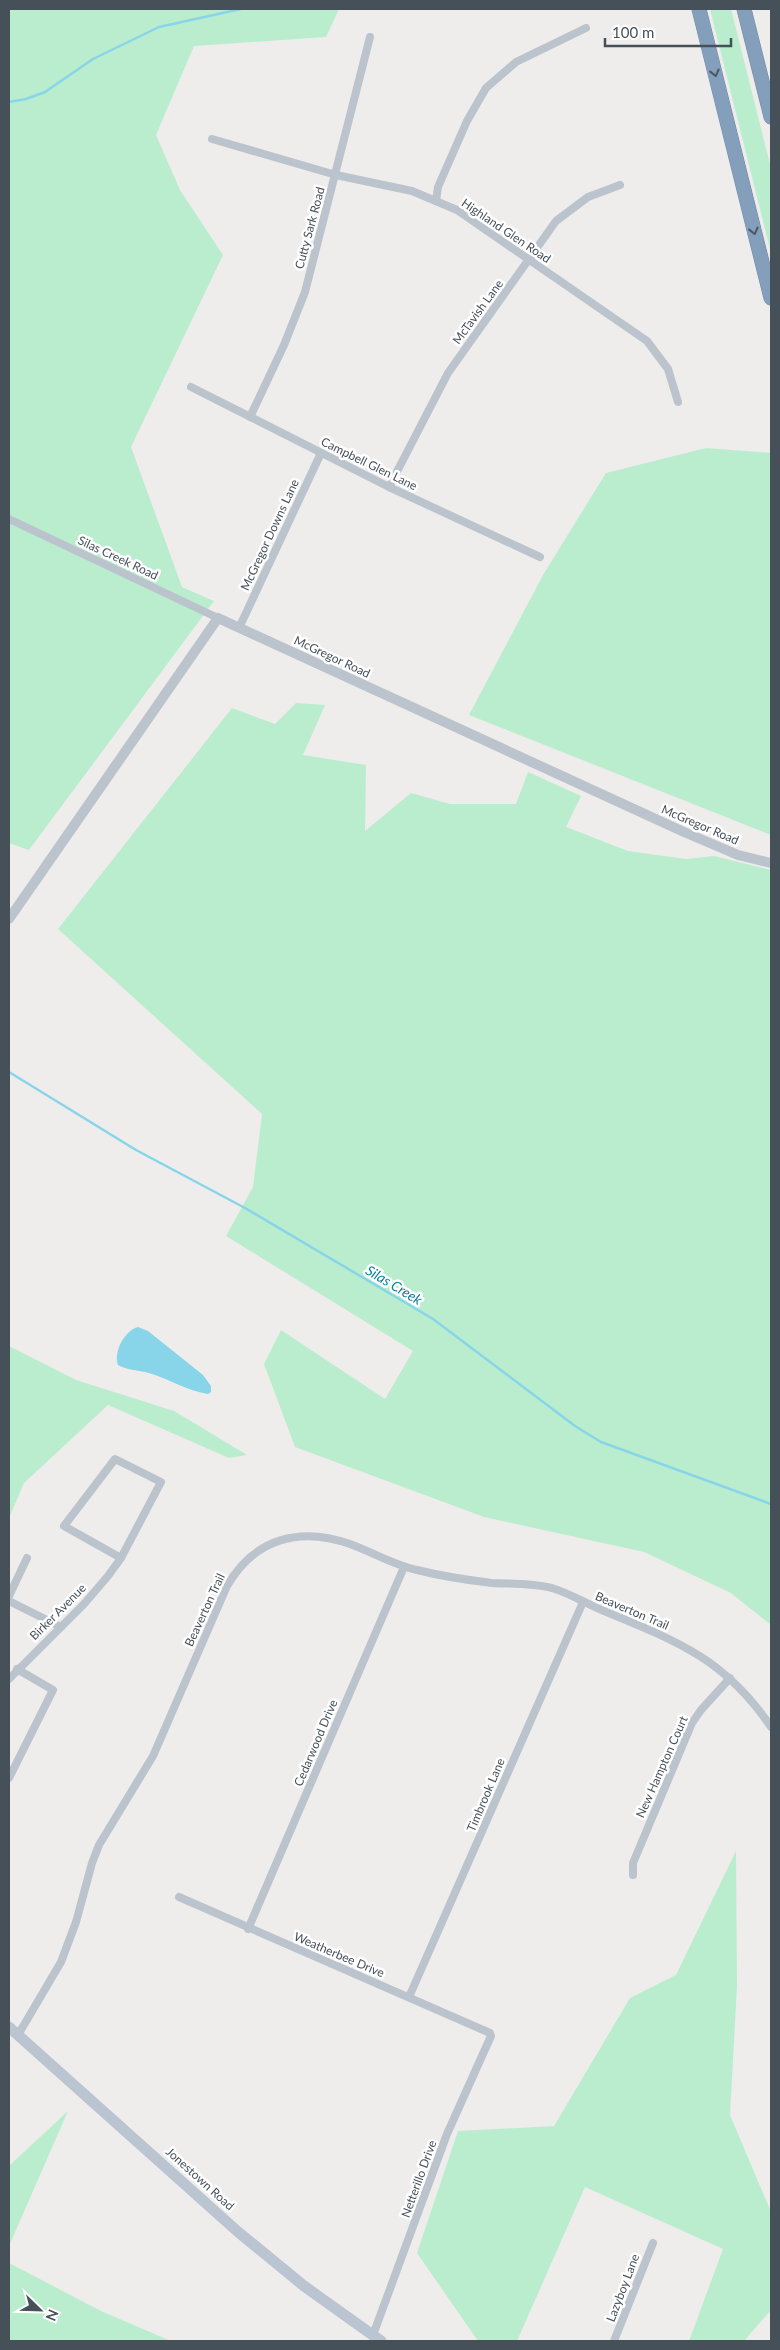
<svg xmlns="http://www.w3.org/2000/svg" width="780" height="2350" viewBox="0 0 780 2350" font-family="Lato,sans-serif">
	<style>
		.green { fill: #baedce }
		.water { fill: #88d5ea }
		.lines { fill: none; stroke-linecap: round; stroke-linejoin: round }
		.stream { stroke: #88d5ea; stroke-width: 2.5 }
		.motorway-casing { stroke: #6f8aa7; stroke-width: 15 }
		.minor { stroke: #bbc4cc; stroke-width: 8 }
		.tertiary { stroke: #bbc4cc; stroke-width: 10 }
		.secondary { stroke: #bac5d1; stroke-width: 11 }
		.motorway { stroke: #849fbb; stroke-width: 14 }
		.oneway { stroke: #4b5863 }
		.labels { text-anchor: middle; stroke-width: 5; stroke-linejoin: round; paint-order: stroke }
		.street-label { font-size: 12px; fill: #455059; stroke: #fff }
		.water-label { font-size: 14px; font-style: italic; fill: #0e7e9d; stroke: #fff }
	</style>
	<rect width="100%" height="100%" fill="#efecec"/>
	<g class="green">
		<path d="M9,9H339L326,37L194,46L156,135L180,190L223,255L131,447L182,587L214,601L29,850L9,843Z"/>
		<path d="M710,9H731L771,168V253Z"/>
		<path d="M706,448L771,453V835L469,715L543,575L606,473Z"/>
		<path d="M296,703L325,705L303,755L366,765L365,831L411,793L450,804H516L528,772L581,796L566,827L628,851L686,859L714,856L771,870V1625L731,1593L644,1552L484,1517L295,1447L264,1364L281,1330L385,1399L413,1351L226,1236L253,1187L262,1114L58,929L232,708L275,724Z"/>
		<path d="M9,1346L76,1380L174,1411L247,1455L229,1458L108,1405L24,1483L9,1518Z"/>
		<path d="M736,1851L737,1986L730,2115L771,2212V2310L744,2341H689L723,2249L585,2187L517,2341H478L417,2253L458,2131L554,2126L630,1998L676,1975Z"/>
		<path d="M68,2111L9,2246V2166Z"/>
		<path d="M9,2263L101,2311L171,2341H9Z"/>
	</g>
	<path class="water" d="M138,1327L148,1331L203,1375L211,1386V1392L208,1394C188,1391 171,1380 152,1374C141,1370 129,1371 118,1365C113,1352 125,1330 138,1327Z"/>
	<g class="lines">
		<g class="stream">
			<path d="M9,102L26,99L45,92L93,59L159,27L241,9"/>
			<path d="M9,1072L136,1150L245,1208L433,1319L575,1426L601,1442L771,1504"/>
		</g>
		<defs>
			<g id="motorway">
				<path d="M699,9L771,298"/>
				<path d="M744,9L771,117"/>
			</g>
		</defs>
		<use href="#motorway" class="motorway-casing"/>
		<g class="minor">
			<path d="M212,139L336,175L412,191L457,210L647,341L668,369L678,402"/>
			<path d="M436,201L438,187L467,121L486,88L516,62L586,28"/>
			<path d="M191,387L389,487L540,557"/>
			<path d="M250,417L284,345L305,292L370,37"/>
			<path d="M389,487L448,373L556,221L588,197L620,185"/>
			<path d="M9,519L218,618"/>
			<path d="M239,628L321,453"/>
			<path d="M115,1459L161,1482L121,1558L64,1526Z"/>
			<path d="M9,1596L27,1558"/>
			<path d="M9,1601L61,1627"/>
			<path d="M9,1679L84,1604L108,1576L121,1558"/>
			<path d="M9,1778L53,1690L17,1669"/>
			<path d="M633,1875V1863L692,1723L701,1710L730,1678"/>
			<path d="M179,1897L490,2033L491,2036L447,2134L373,2335"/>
			<path d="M248,1929L404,1567"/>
			<path d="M409,1997L583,1602"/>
			<path d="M18,2035L61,1962L76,1922L92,1863L99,1845L153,1756L227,1586C254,1539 299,1526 350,1544C372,1552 394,1565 417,1570C441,1576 467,1580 492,1583C512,1584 532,1583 552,1588C569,1593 587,1604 604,1611C677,1641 725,1659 771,1727"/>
			<path d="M614,2341L653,2243"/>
		</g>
		<path class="tertiary" d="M9,919L218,618L684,832L738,855L771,863"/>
		<path class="secondary" d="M9,2027L237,2231L304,2286L381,2341"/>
		<use href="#motorway" class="motorway"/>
	</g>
	<defs><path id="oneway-chevron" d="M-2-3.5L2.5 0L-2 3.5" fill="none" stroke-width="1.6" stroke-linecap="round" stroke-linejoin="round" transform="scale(1.25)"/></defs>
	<g class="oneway">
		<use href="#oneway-chevron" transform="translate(715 73) rotate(76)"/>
		<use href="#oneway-chevron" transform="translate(754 231) rotate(76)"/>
	</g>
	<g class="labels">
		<g class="street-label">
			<text transform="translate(310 228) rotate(-75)" y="4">Cutty Sark Road</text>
			<text transform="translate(506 231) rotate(34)" y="4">Highland Glen Road</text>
			<text transform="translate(478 312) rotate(-54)" y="4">McTavish Lane</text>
			<text transform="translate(369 464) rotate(26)" y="4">Campbell Glen Lane</text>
			<text transform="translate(270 535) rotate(-65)" y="4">McGregor Downs Lane</text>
			<text transform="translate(118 558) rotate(25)" y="4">Silas Creek Road</text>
			<text transform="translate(332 657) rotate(25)" y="4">McGregor Road</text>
			<text transform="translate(700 825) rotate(23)" y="4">McGregor Road</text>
			<text transform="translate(205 1610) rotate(-65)" y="4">Beaverton Trail</text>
			<text transform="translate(632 1611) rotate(23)" y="4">Beaverton Trail</text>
			<text transform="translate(58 1612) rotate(-45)" y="4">Birker Avenue</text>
			<text transform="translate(316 1743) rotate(-67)" y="4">Cedarwood Drive</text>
			<text transform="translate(662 1767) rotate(-66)" y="4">New Hampton Court</text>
			<text transform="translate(486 1795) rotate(-67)" y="4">Timbrook Lane</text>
			<text transform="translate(339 1955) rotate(23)" y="4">Weatherbee Drive</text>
			<text transform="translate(200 2179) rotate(42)" y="4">Jonestown Road</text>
			<text transform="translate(419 2179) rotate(-70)" y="4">Netterillo Drive</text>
			<text transform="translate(623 2288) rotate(-69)" y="4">Lazyboy Lane</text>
		</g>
		<g class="water-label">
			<text transform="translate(394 1285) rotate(31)" y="5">Silas Creek</text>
		</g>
	</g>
	<rect width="780" height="2350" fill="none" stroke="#455059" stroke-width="20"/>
	<g transform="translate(40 2310) rotate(113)" stroke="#ffffff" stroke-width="4" paint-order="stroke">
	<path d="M0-4L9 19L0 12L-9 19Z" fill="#455059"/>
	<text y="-8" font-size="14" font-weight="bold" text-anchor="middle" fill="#455059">N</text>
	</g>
	<path d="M605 38v8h126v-8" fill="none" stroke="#455059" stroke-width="2.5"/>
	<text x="612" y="38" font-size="15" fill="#455059" stroke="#ffffff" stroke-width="4" paint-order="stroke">100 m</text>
</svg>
